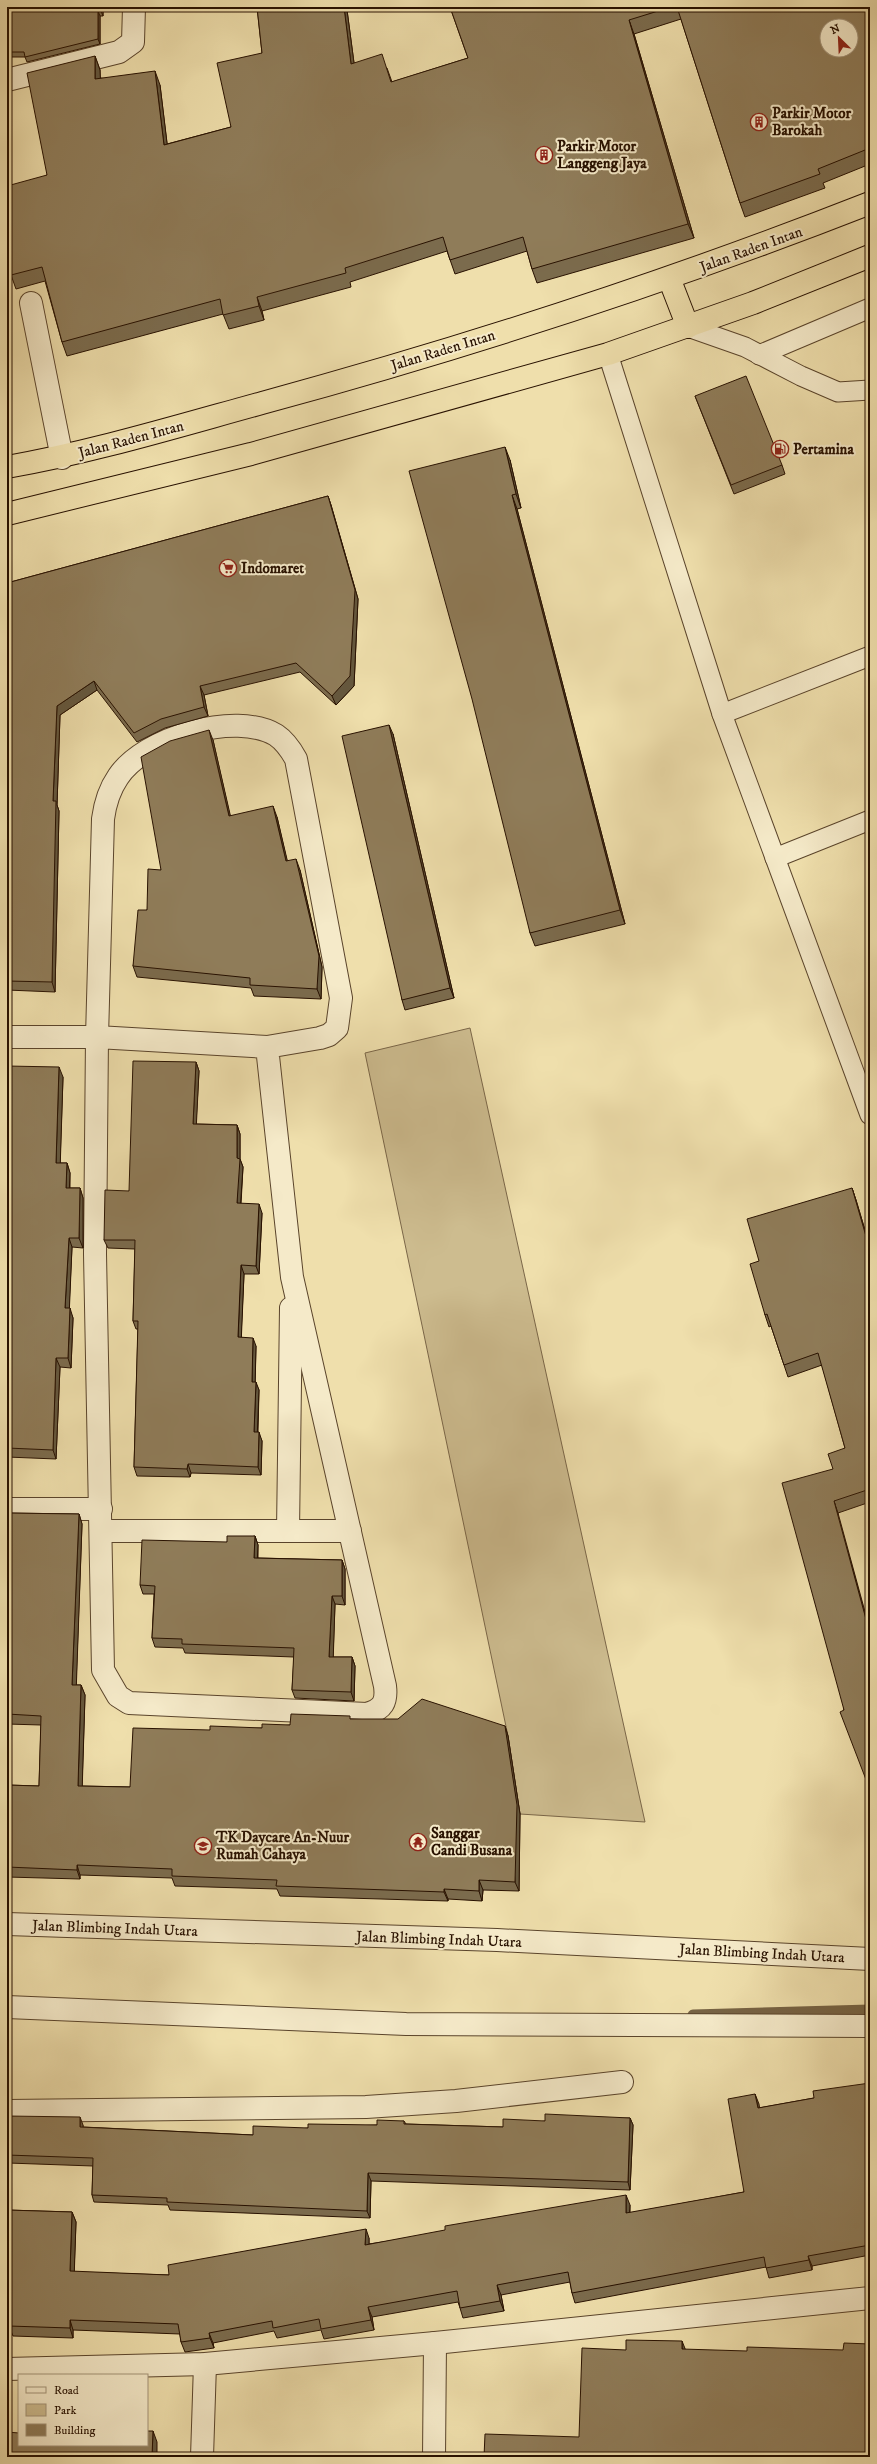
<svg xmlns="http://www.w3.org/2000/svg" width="877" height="2464" viewBox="0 0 877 2464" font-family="'IM FELL DW Pica',serif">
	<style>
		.green { fill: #cdbc8f; stroke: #7a6648 }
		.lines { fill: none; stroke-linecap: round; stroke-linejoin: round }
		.stream { stroke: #776344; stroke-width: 11 }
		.service-casing { stroke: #5a442b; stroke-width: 21 }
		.minor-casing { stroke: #5a442b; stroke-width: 24 }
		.trunk-casing { stroke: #281100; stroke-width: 24 }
		.service { stroke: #f5eac9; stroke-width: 19 }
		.minor { stroke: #f5eac9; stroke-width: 22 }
		.trunk { stroke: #efdfac; stroke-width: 22 }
		.wall { fill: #7b6b4d; stroke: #281100 }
		.shaded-wall { fill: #64573e; stroke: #281100 }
		.building { fill: #8f7c59; stroke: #281100; fill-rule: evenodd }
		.labels { text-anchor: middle; stroke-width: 4; stroke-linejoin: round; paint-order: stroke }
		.poi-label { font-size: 15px; font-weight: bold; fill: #281100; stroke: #f5eac9; text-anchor: start }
		.street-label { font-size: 15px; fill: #281100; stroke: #f5eac9 }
	</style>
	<rect width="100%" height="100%" fill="#efdfac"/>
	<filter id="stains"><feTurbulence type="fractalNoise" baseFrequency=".005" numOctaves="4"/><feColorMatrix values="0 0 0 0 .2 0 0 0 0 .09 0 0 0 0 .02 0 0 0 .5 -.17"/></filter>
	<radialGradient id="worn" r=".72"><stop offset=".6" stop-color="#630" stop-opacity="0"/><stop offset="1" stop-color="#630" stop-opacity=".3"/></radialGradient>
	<path class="green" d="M470,1028L645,1822L520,1814L508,1736L365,1053Z"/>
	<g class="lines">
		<path class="stream" d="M693,2015L870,2010"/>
		<defs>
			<g id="service">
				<path d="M688,327L745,347L801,376L838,392L870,390"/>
				<path d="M608,354L722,714L870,1115"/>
				<path d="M759,355L870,308"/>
				<path d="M722,714L870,656"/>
				<path d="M775,858L870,820"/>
			</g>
			<g id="minor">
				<path d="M7,80L119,52L133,42L134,7"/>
				<path d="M31,303L62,458"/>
				<path d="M7,1037H97L267,1047L320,1038L329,1035L337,1028L341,998L296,759C291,750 285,741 276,735C236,711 144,737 118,777C109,790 105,804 103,819L97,1037L95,1254L103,1670L118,1696L129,1703L367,1714C383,1709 387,1702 385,1686L292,1277L267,1047"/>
				<path d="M7,1509H101"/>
				<path d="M101,1531H350"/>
				<path d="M288,1531L291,1308"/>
				<path d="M7,1924L497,1940L870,1959"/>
				<path d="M7,2007L406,2024L870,2026"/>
				<path d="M7,2111L366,2107L456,2101L622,2082"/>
				<path d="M7,2369L205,2364L435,2343L870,2298"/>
				<path d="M202,2457L205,2364"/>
				<path d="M434,2457L435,2343"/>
			</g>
			<g id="trunk">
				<path d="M669,278L688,327"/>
				<path d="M7,467C93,452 178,426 262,403C468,347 671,281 870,203"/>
				<path d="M7,514L251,454L608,354L753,303L870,256"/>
			</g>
		</defs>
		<use href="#service" class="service-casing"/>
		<use href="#minor" class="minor-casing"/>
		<use href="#trunk" class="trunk-casing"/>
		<use href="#service" class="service"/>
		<use href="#minor" class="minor"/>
		<use href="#trunk" class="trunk"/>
	</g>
	<g class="wall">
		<path d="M9,7H103V16H100V44L27,62L25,57H11L9,52Z"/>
		<path d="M257,7H361L347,10L354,63L387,68L392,82L468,58L450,7H870V164L823,183L825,188L745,217L740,203L681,19L634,34L694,238L537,283L532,269L527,251L455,274L447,251L350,282L351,287L262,311L264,320L229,329L223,314L67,356L62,342L45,281L16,289L11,275L47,175L95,56L100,70V78L160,85L167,144L231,127L262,53Z"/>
		<path d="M695,396L782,465L785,474L734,494Z"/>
		<path d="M510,460L521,508L517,509L625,924L535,946L530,933Z"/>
		<path d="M328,496L331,505L358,599L354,686L336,705L300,672L204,695L208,716L165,728L137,742L97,690L60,715L57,805L59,811L55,992L7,990V583Z"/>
		<path d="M393,734L454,998L405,1010L402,1000Z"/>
		<path d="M213,740L230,816L277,817L287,861L300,870L322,967L321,999L254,996L251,988L137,977L133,966L147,910L161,870Z"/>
		<path d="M196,1062L199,1071L196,1124L237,1125L240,1134V1159L243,1167L241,1204L262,1213L259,1274H244L241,1337L256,1346L255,1382L259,1390L258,1432L262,1441L261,1475L191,1473L190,1477L137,1476L134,1467L138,1329H136L133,1321L135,1249L108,1248L104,1240L129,1191Z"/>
		<path d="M7,1066L63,1077L60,1163H67L70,1173V1188H80L83,1198V1248L72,1247L69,1308L73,1318L71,1368L60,1367L56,1459L7,1457Z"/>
		<path d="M852,1188L856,1200L870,1247V1502L838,1513L844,1710L833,1469L845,1448L822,1365L788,1377L771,1326L769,1327L765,1315L759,1261Z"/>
		<path d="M7,1513L79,1514L82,1524L76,1685H81L85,1695L82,1786L130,1787L210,1730L262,1728L290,1725L351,1719L505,1726L508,1736L520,1814L519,1891L483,1890L482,1901L448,1899V1901L280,1896L277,1889L175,1886L172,1878L80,1875V1879L7,1877V1785L39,1786L41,1725L7,1724Z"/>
		<path d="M255,1536L258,1545V1558L342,1560L345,1569V1605L335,1604L333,1657H352L355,1666L354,1701L295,1698L292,1690L294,1657L185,1653L183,1648L155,1647L152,1638L154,1594H143L140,1585L227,1542Z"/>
		<path d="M870,2083V2255L812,2266V2270L769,2278L766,2267L575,2303L572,2293L570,2282L501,2295L504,2311L463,2318L460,2308L458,2302L372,2317L374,2330L324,2339L321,2330L277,2338L274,2331L213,2343L214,2348L185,2352L181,2342L180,2334L73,2330V2338L13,2336L9,2326L11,2269H7V2210L72,2212L76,2222L74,2272L169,2275L369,2238V2244L630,2205V2213L744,2192L755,2094L759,2108L814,2098Z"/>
		<path d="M7,2116L83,2125V2127L253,2135L308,2128L377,2125L404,2121L406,2124L503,2127L545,2121L630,2118L633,2125L630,2190L371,2181L370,2218L170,2210L168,2205L94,2202L92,2195L93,2166L8,2163L7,2161Z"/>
	</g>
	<g class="shaded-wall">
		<path d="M101,7H103V16L101,11Z"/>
		<path d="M344,7H346L347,10L356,78L351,64Z"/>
		<path d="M98,11L100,16V44L98,39Z"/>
		<path d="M629,20L634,34L694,238L688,224Z"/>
		<path d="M95,56L100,70L101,93L95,79Z"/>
		<path d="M155,71L160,85L169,159L164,145Z"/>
		<path d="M257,297L262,311L264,320L259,306Z"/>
		<path d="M505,447L510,460L521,508L516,494Z"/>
		<path d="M512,495L517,509L625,924L620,910Z"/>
		<path d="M328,496L331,505L358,599L354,686L336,705L332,696Z"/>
		<path d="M94,681L97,690L60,715L57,805L59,811L55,992L52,982L53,801L57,706Z"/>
		<path d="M200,686L204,695L208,716L204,707Z"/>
		<path d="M389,725L393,734L454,998L450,988Z"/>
		<path d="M209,730L213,740L233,827L229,816Z"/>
		<path d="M273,806L277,817L290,872L286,861Z"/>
		<path d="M296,859L300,870L322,967L321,999L317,989Z"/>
		<path d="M196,1062L199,1071L196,1132L193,1124Z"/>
		<path d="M59,1067L63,1077L60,1172L56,1163Z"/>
		<path d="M237,1125L240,1134V1159L243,1167L240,1212L237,1203Z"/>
		<path d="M67,1163L70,1173L69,1197L66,1188Z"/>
		<path d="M80,1188L83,1198V1248L79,1238Z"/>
		<path d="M852,1188L856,1200L870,1247V1250Z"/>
		<path d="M259,1204L262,1213L259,1274L256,1266Z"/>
		<path d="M69,1238L72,1247L69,1318L65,1308Z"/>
		<path d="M241,1265L244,1274L241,1346L238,1337Z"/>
		<path d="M70,1308L73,1318L71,1368L68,1358Z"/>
		<path d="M253,1338L256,1346L255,1390L252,1382Z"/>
		<path d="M56,1358L60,1367L56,1459L53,1450Z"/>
		<path d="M256,1382L259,1390L257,1441L254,1432Z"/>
		<path d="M259,1432L262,1441L261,1475L258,1467Z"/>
		<path d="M188,1464L191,1473L190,1477L187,1469Z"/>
		<path d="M834,1501L838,1513L870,1630V1634Z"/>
		<path d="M79,1514L82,1524L76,1695L72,1685Z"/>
		<path d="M255,1536L258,1545L257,1566L254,1558Z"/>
		<path d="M342,1560L345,1569V1605L342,1596Z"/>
		<path d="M332,1596L335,1604L333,1665L329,1657Z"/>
		<path d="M352,1657L355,1666L354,1701L351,1692Z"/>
		<path d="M81,1685L85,1695L82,1795L78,1786Z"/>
		<path d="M505,1726L508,1736L520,1814L519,1891L515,1882Z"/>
		<path d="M77,1865L80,1875V1879L77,1870Z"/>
		<path d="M479,1880L483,1890L482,1901L479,1891Z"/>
		<path d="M444,1889L448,1899V1901L444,1892Z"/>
		<path d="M755,2094L759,2104L761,2118L758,2108Z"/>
		<path d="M80,2117L83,2125V2135L80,2127Z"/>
		<path d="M630,2118L633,2125L630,2190L628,2182Z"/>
		<path d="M368,2173L371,2181L370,2218L367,2211Z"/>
		<path d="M626,2195L630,2205L629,2223L626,2213Z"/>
		<path d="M72,2212L76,2222L74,2281L70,2271Z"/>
		<path d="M366,2229L369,2238V2255L365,2245Z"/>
		<path d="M808,2256L812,2266V2270L809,2260Z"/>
		<path d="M497,2285L501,2295L504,2311L500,2301Z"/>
		<path d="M368,2307L372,2317L374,2330L371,2320Z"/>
		<path d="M70,2320L73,2330V2338L70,2328Z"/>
		<path d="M209,2333L213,2343L214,2348L210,2338Z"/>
		<path d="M682,2341L686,2351L682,2349Z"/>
		<path d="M153,2431L157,2442V2457H152Z"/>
	</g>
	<g class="building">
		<path d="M9,7H101V11H98V39L25,57L24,52H9Z"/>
		<path d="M257,7H344L351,64L382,54L391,82L468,58L450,7H671L629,20L688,224L532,269L523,237L450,260L443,237L345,268L346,273L257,297L259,306L223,315L220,299L62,342L42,267L11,275L7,259V186L47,175L27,73L95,56V79L155,71L164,145L231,127L217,63L262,53Z"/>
		<path d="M677,7H870V148L818,169L820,174L740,203ZM827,26H851V50H827Z"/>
		<path d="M746,376L782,465L731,485L695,396Z"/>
		<path d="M505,447L516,494L512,495L620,910L530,933L472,699L409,471Z"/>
		<path d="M328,496L355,590L350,676L332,696L296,663L200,686L204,707L161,719L134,733L94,681L57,706L53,801H56L52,982L7,981V583Z"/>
		<path d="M389,725L450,988L402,1000L342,736Z"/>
		<path d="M209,730L229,816L273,806L286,861L296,859L319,956L317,989L250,985V978L133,966L138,910H147L148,869L161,870L141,757L170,741Z"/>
		<path d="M133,1061L196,1062L193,1124L237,1125V1158L240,1159L237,1203L259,1204L256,1266L241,1265L238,1337L253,1338L252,1382H256L254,1432H259L258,1467L188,1464L187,1469L134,1467L138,1321H133L135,1240H104L105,1190L129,1191Z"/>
		<path d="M7,1066L59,1067L56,1163H67L66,1188H80L79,1238H69L65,1308H70L68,1358H56L53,1450L7,1448Z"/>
		<path d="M852,1188L870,1250V1489L834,1501L870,1634V1790L840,1712L844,1710L782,1483L833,1469L828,1454L845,1448L818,1353L784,1365L767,1314L765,1315L750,1264L759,1261L747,1219Z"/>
		<path d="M7,1513L79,1514L72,1685H81L78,1786L130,1787L133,1728L210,1730V1726L262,1728V1724L290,1725L291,1714L350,1716V1719H398L422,1699L505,1726L517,1805L515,1882L479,1880V1891L444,1889V1892L276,1886L277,1880L172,1876V1869L77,1865V1870L7,1867V1785L39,1786L41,1716L7,1714Z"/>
		<path d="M227,1536H255L254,1558L342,1560V1596H332L329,1657H352L351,1692L292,1690L294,1648L182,1644V1639L152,1638L155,1586L140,1585L142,1540L227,1542Z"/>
		<path d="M870,2083V2245L808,2256L809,2260L766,2268L764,2257L572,2293L568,2272L497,2285L500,2301L460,2308L457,2291L368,2307L371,2320L321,2329L319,2319L273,2328L272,2321L209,2333L210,2338L181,2342L178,2324L70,2320V2328L9,2326L11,2259H7V2210L72,2212L70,2271L169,2275L168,2265L366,2229L365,2245L445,2230V2226L626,2195V2213L744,2192L728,2099L755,2094L758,2108L814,2098L813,2091Z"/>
		<path d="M545,2114L630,2118L628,2182L368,2173L367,2211L167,2202V2198L92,2195L93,2158L7,2155V2116L80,2117V2127L253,2135V2126L308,2128V2124L377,2125V2120L404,2121V2124L503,2127V2119L545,2121Z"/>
		<path d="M626,2340L682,2341V2349L747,2351V2347L843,2350L844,2343L870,2344V2457H484L485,2434L579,2437L582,2348L626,2350Z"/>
		<path d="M147,2431H153L152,2457H7V2432L19,2433V2445H147Z"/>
	</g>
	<defs>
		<symbol id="building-ring" viewBox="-11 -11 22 22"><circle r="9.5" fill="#f5eac9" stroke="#8f2418" stroke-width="1.5"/><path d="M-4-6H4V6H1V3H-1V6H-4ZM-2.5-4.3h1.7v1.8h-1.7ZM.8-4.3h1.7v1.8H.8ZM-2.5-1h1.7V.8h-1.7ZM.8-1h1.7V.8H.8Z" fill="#8f2418"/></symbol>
		<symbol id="fuel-ring" viewBox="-11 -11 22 22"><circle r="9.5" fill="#f5eac9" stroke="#8f2418" stroke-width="1.5"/><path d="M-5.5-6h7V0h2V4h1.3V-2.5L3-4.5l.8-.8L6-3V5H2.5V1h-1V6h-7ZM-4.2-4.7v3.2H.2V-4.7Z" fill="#8f2418"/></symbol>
		<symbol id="supermarket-ring" viewBox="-11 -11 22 22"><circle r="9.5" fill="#f5eac9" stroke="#8f2418" stroke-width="1.5"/><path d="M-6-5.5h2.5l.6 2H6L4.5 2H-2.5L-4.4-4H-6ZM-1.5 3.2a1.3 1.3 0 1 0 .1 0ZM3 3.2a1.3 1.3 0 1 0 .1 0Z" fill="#8f2418"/></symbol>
		<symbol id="temple-ring" viewBox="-11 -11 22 22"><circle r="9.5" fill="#f5eac9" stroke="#8f2418" stroke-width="1.5"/><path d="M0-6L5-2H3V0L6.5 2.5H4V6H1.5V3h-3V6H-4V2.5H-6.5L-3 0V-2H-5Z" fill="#8f2418"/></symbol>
		<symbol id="school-ring" viewBox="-11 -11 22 22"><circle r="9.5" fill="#f5eac9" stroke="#8f2418" stroke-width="1.5"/><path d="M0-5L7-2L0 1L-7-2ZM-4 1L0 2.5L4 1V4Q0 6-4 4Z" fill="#8f2418"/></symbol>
	</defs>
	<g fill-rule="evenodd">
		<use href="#building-ring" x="749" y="112" width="20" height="20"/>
		<use href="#building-ring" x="534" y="145" width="20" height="20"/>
		<use href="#fuel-ring" x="770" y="439" width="20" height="20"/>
		<use href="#supermarket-ring" x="218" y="558" width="20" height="20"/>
		<use href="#temple-ring" x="408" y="1832" width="20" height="20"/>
		<use href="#school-ring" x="193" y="1836" width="20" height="20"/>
	</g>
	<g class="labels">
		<g class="poi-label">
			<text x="772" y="118">Parkir Motor<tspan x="772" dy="17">Barokah</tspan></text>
			<text x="557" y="151">Parkir Motor<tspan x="557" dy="17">Langgeng Jaya</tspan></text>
			<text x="793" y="454">Pertamina</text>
			<text x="241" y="573">Indomaret</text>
			<text x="431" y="1838">Sanggar<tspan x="431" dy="17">Candi Busana</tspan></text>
			<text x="216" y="1842">TK Daycare An-Nuur<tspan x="216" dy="17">Rumah Cahaya</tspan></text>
		</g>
		<g class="street-label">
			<text transform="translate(751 249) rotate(-20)" y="5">Jalan Raden Intan</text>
			<text transform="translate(443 350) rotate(-17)" y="5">Jalan Raden Intan</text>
			<text transform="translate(131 439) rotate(-15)" y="5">Jalan Raden Intan</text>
			<text transform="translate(115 1928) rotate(2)" y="5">Jalan Blimbing Indah Utara</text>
			<text transform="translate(439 1939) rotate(2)" y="5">Jalan Blimbing Indah Utara</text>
			<text transform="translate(762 1953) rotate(3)" y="5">Jalan Blimbing Indah Utara</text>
		</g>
	</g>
	<rect width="877" height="2464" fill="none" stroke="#efdfac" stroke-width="24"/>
	<rect x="8" y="8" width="861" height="2448" fill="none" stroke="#281100" stroke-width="2"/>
	<rect x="12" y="12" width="853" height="2440" fill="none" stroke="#281100"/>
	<rect x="18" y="2374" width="130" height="72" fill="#f5eac9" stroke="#a39379"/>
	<rect x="26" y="2387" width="20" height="6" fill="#f5eac9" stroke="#a39379"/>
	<text x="54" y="2394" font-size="12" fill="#281100">Road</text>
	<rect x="26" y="2404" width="20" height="12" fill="#cdbc8f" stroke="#a39379"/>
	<text x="54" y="2414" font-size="12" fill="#281100">Park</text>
	<rect x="26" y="2424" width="20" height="12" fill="#8f7c59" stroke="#a39379"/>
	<text x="54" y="2434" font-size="12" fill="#281100">Building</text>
	<g transform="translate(839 38) rotate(336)"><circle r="19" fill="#f5eac9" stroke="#a39379"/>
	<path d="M0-3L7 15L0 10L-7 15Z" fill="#8f2418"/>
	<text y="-6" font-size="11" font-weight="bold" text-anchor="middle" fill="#281100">N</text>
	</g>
	<rect width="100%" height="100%" filter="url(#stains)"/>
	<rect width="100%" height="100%" fill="url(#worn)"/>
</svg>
